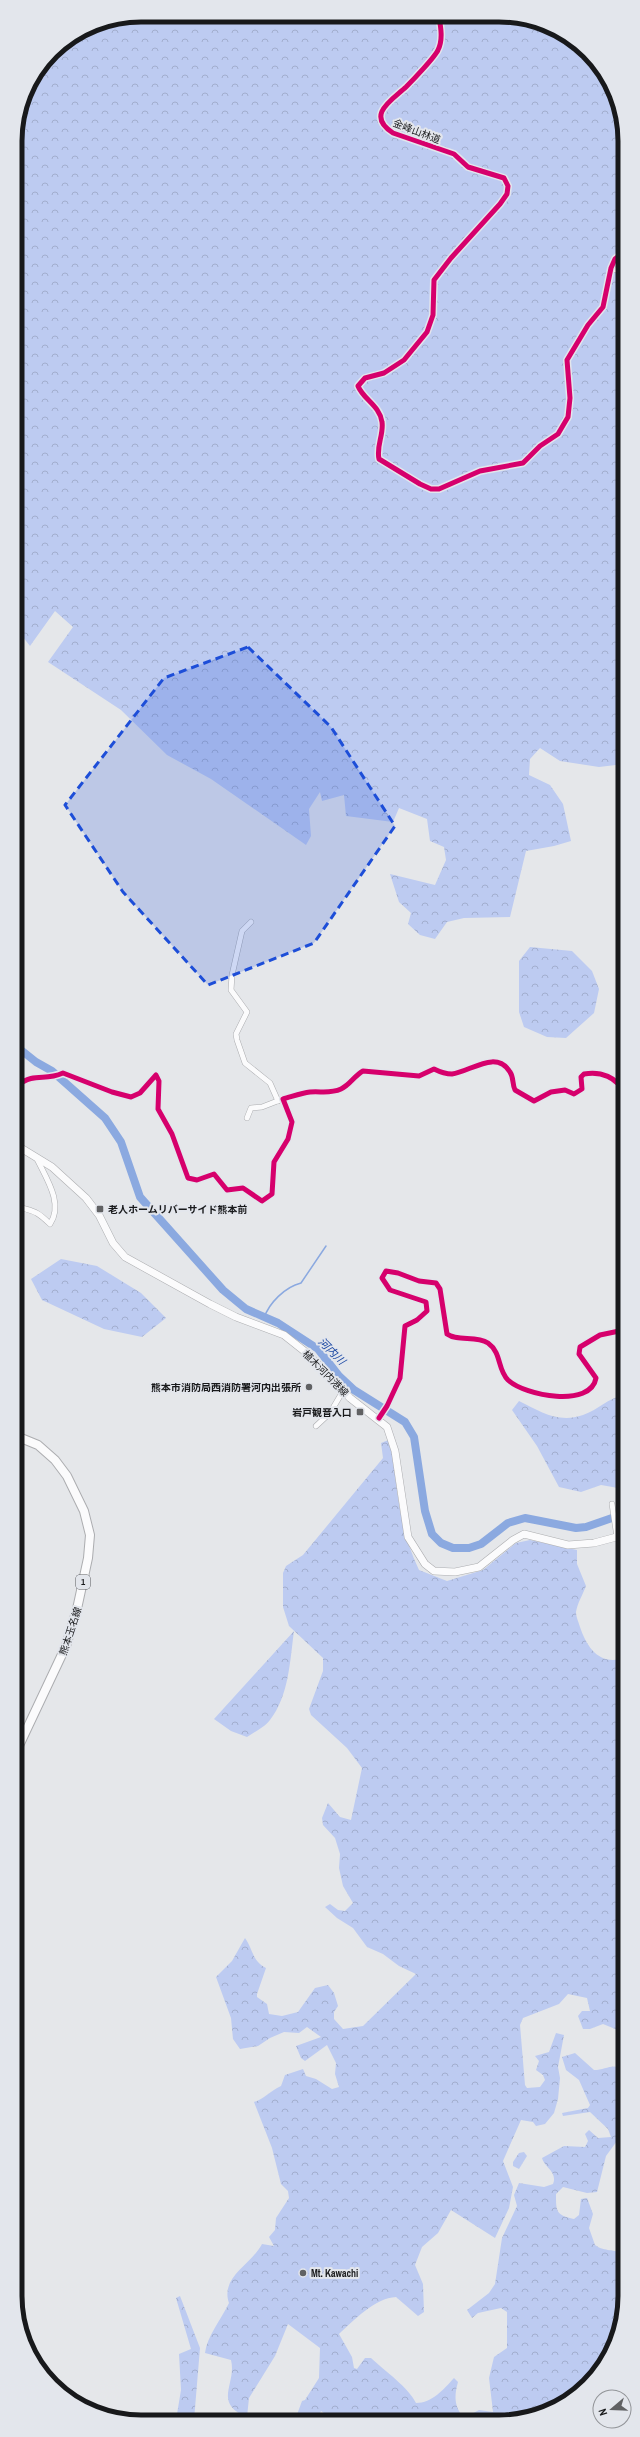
<svg xmlns="http://www.w3.org/2000/svg" width="640" height="2437" viewBox="0 0 640 2437" font-family="'Archivo Narrow','Noto Sans JP',sans-serif">
	<style>
		.forest { fill: url(#forest-crowns) }
		.lines { fill: none; stroke-linecap: round; stroke-linejoin: round }
		.stream { stroke: #8ba9e0; stroke-width: 1.5 }
		.river { stroke: #8ba9e0; stroke-width: 8 }
		.minor-casing { stroke: #acadb0; stroke-width: 6 }
		.secondary-casing { stroke: #acadb0; stroke-width: 8 }
		.primary-casing { stroke: #acadb0; stroke-width: 10 }
		.minor { stroke: #fbfbfc; stroke-width: 5 }
		.secondary { stroke: #fbfbfc; stroke-width: 7 }
		.primary { stroke: #fbfbfc; stroke-width: 8 }
		.cycleway-casing { stroke: #e3e6ec; stroke-width: 8 }
		.cycleway { stroke: #d6006c; stroke-width: 5 }
		.marked { fill: #1d4ed8; fill-opacity: 0.2; stroke: #1d4ed8; stroke-width: 3; stroke-dasharray: 8 5; stroke-linejoin: round }
		.poi-dot { fill: #606163; stroke: #e3e6ec; stroke-width: 1.5 }
		.labels { text-anchor: middle; stroke-width: 4; stroke-linejoin: round; paint-order: stroke }
		.shield { fill: #e3e6ec; stroke: #55565a; stroke-width: 1 }
		.shield-label { font-size: 9px; font-weight: bold; fill: #18191b }
		.street-label { font-size: 10px; fill: #18191b; stroke: #e3e6ec }
		.poi-label { font-size: 10px; font-weight: bold; fill: #18191b; stroke: #e3e6ec; text-anchor: start }
		.water-label { font-size: 11px; font-style: italic; fill: #1a47a2; stroke: #e3e6ec }
		.rim { fill: none; stroke: #18191b; stroke-width: 5 }
	</style>
	<defs>
		<pattern id="forest-crowns" width="20" height="18" patternUnits="userSpaceOnUse"><rect width="20" height="18" fill="#bdcbf1"/><path d="M2 6a3 3 0 1 1 6 0M12 15a3 3 0 1 1 6 0" fill="none" stroke="#a2aece"/></pattern>
	</defs>
	<rect width="100%" height="100%" fill="#e5e7ea"/>
	<g class="forest">
		<path d="M141,15L524,17L562,32L588,52L612,85L624,125V764L599,767L560,761L540,748L530,759L529,775L550,785L563,804L571,841L554,846L526,851L510,917L464,918L447,922L435,939L420,935L408,924L411,913L399,902L390,874L435,885L446,860L444,847L430,841L427,819L399,808L393,822L346,816L344,795L322,801L320,792L309,809L311,836L306,845L211,779L167,755L121,710L48,662L73,627L55,611L30,646L15,627V133L25,93L52,52L93,25Z"/>
		<path d="M530,947L572,951L592,971L599,989L594,1013L566,1038L547,1037L524,1027L519,1012V961Z"/>
		<path d="M61,1259L97,1266L141,1293L166,1318L142,1337L104,1329L42,1300L31,1279Z"/>
		<path d="M624,1395V1489L601,1485L581,1492L559,1487L537,1446L512,1410L519,1401C540,1411 558,1424 583,1415C598,1410 608,1398 624,1395Z"/>
		<path d="M391,1439C397,1487 398,1526 419,1570L447,1581L483,1570L516,1543L530,1540L577,1550V1564L586,1586C583,1594 577,1604 576,1612C576,1617 579,1623 580,1627C587,1648 600,1666 624,1658L625,2033L603,2024L590,2029H583L578,2016L582,2011H590L587,1998L568,1994L559,2004L523,2018L520,2025L525,2085L527,2088L540,2087L545,2080L543,2075L536,2070L539,2061L535,2056L549,2052L556,2033L564,2035L558,2067L560,2078L558,2099L554,2113L545,2124L536,2126L533,2122L521,2120L503,2161L513,2187L509,2208L495,2238L451,2210L438,2233L422,2247L415,2265L423,2284L424,2312L418,2316L396,2297C375,2298 354,2320 339,2334L352,2357L354,2368L357,2369L365,2358H371C385,2371 409,2388 416,2403C432,2403 444,2389 454,2378L458,2382C454,2396 454,2407 464,2418L479,2410L493,2412L489,2378L494,2357L507,2348V2312L501,2308L478,2313L472,2318L467,2310L489,2293L495,2284L502,2238L517,2206L514,2195L519,2183L544,2187L553,2184C558,2172 544,2167 542,2158L564,2146L585,2147L588,2141L585,2134L589,2130L598,2138L611,2137L608,2129L590,2112L563,2116L562,2113L588,2108L590,2105L579,2080L566,2070L562,2057L575,2053L594,2070C606,2070 613,2062 625,2070V2135L621,2140L617,2141L606,2156L597,2192L587,2193L563,2187L556,2194C556,2212 556,2215 574,2219L579,2215L581,2199L587,2198L593,2214L589,2228L595,2245C606,2253 613,2247 625,2256V2304L615,2344L599,2370L596,2372L594,2379L555,2409L516,2421L334,2420L321,2411L317,2420H295L302,2401L305,2400L319,2378L320,2348L288,2324L275,2356L249,2398L247,2417C212,2403 237,2384 231,2360L205,2353C207,2336 221,2320 229,2303C220,2277 251,2265 262,2244L274,2246L269,2237L275,2230L276,2218L289,2198L288,2191L281,2184L272,2148L254,2102C264,2099 270,2091 281,2086L285,2075L303,2069L306,2076L316,2079L332,2089L339,2087L335,2074L336,2063L327,2045L305,2061L301,2058L296,2046L321,2037L307,2027L299,2033L284,2032L270,2038L258,2046L240,2049L233,2039L231,2018L216,1977L232,1961L245,1938C253,1949 252,1961 266,1968L257,1994V1997L267,2004L269,2014L282,2016L298,2012L315,1988L328,1985L334,1993L338,2006L334,2012V2019L343,2029L363,2026L416,1974L399,1966L383,1954L367,1947L353,1928L337,1918L325,1907L330,1904L338,1910L345,1911L353,1903L343,1886L339,1868L340,1854L335,1838L323,1825L322,1818L328,1803L340,1817L351,1820L362,1768L347,1748L311,1715L309,1709L323,1671V1658L289,1626L283,1607V1573L286,1566L303,1555L383,1458L381,1443Z"/>
		<path d="M294,1631C290,1660 289,1696 270,1720C265,1727 254,1732 247,1737L231,1731L214,1719Z"/>
		<path d="M524,2152L527,2156L519,2169L513,2166V2162L519,2153Z"/>
		<path d="M180,2296L200,2348L194,2420H176L181,2390L179,2354L191,2349L176,2298Z"/>
	</g>
	<g class="lines">
		<path class="stream" d="M264,1318C269,1303 285,1287 301,1283L326,1246"/>
		<path class="river" d="M16,1046L36,1062L52,1071L105,1118L121,1142L140,1197L223,1290L246,1309L278,1323L318,1349L339,1376L354,1390L405,1422L414,1437L425,1511L432,1534L441,1543L453,1548H469L481,1544L508,1523L525,1518L576,1528L586,1527L612,1518L624,1516"/>
		<defs>
			<g id="minor">
				<path d="M439,17C441,28 443,40 438,50C435,57 412,81 406,87C392,100 365,115 393,133L454,154L468,167L504,178L508,186L507,194L500,204L451,258L434,280L433,315L427,332L404,360L384,373L365,378L358,386C363,399 380,406 382,422C384,434 376,446 379,459L420,484L431,489H439L480,471L523,463L540,446L558,434L568,417L570,398L567,360L588,325L603,307L611,268L615,259L624,252"/>
				<path d="M611,268L624,273"/>
				<path d="M251,922L242,931L232,975L231,990L247,1012L236,1034L237,1040L245,1063L270,1083L278,1101"/>
				<path d="M16,1086C37,1071 43,1082 63,1073L112,1092L131,1097L140,1093L156,1075L159,1081L158,1109L172,1134L188,1178L197,1180L214,1174L227,1190L243,1188L262,1201L272,1194L274,1162L288,1139L292,1122L283,1099C291,1097 301,1093 310,1092C321,1091 330,1094 341,1089C350,1085 354,1076 363,1071L419,1076L434,1069C440,1072 445,1074 452,1074C470,1072 496,1049 510,1072C514,1078 512,1084 515,1090L534,1101L551,1092L565,1090L574,1094L582,1089L581,1077L584,1074C601,1071 617,1077 624,1093"/>
				<path d="M247,1118L251,1108L262,1107L280,1100"/>
				<path d="M16,1206C33,1212 35,1209 50,1224C64,1204 46,1178 37,1159"/>
				<path d="M16,1269L18,1272"/>
				<path d="M379,1418L387,1406L400,1378L405,1326L417,1320L427,1311L426,1302L390,1290L382,1278L386,1271L398,1273L419,1281L436,1283L440,1289L447,1334C458,1342 476,1335 488,1343C502,1353 497,1369 508,1380C525,1396 591,1408 596,1378L579,1354L580,1347L600,1335L624,1330"/>
				<path d="M316,1426L330,1413L343,1391"/>
				<path d="M612,1504L617,1537"/>
			</g>
			<path id="secondary" d="M16,1145L52,1167L86,1198L99,1215L113,1243L125,1257L210,1304L236,1317L284,1335L308,1354L350,1398L387,1427L395,1451L408,1537L425,1564L434,1571L455,1572L479,1567L513,1540L524,1534L568,1545L594,1543L624,1535"/>
			<path id="primary" d="M16,1436L38,1445L55,1460L67,1476L84,1511L90,1535L88,1558L77,1609L66,1646L16,1752"/>
		</defs>
		<use href="#minor" class="minor-casing"/>
		<use href="#secondary" class="secondary-casing"/>
		<use href="#primary" class="primary-casing"/>
		<use href="#minor" class="minor"/>
		<use href="#secondary" class="secondary"/>
		<use href="#primary" class="primary"/>
		<defs>
			<g id="cycleway">
				<path d="M439,17C441,28 443,40 438,50C435,57 412,81 406,87C392,100 365,115 393,133L454,154L468,167L504,178L508,186L507,194L500,204L451,258L434,280L433,315L427,332L404,360L384,373L365,378L358,386C363,399 380,406 382,422C384,434 376,446 379,459L420,484L431,489H439L480,471L523,463L540,446L558,434L568,417L570,398L567,360L588,325L603,307L611,268L615,259L624,252"/>
				<path d="M16,1086C37,1071 43,1082 63,1073L112,1092L131,1097L140,1093L156,1075L159,1081L158,1109L172,1134L188,1178L197,1180L214,1174L227,1190L243,1188L262,1201L272,1194L274,1162L288,1139L292,1122L283,1099C291,1097 301,1093 310,1092C321,1091 330,1094 341,1089C350,1085 354,1076 363,1071L419,1076L434,1069C440,1072 445,1074 452,1074C470,1072 496,1049 510,1072C514,1078 512,1084 515,1090L534,1101L551,1092L565,1090L574,1094L582,1089L581,1077L584,1074C601,1071 617,1077 624,1093"/>
				<path d="M379,1418L387,1406L400,1378L405,1326L417,1320L427,1311L426,1302L390,1290L382,1278L386,1271L398,1273L419,1281L436,1283L440,1289L447,1334C458,1342 476,1335 488,1343C502,1353 497,1369 508,1380C525,1396 591,1408 596,1378L579,1354L580,1347L600,1335L624,1330"/>
			</g>
		</defs>
		<use href="#cycleway" class="cycleway-casing"/>
		<use href="#cycleway" class="cycleway"/>
	</g>
	<path class="marked" d="M248,647L331,727L395,826L314,943L208,985L123,892L65,805L164,678Z"/>
	<g class="poi-dot">
		<rect x="96" y="1205" width="8" height="8" rx="2"/>
		<circle cx="309" cy="1387" r="4"/>
		<rect x="356" y="1408" width="8" height="8" rx="2"/>
		<circle cx="303" cy="2273" r="4"/>
	</g>
	<g class="labels">
		<rect class="shield" x="76" y="1575" width="14" height="14" rx="3"/>
		<g class="shield-label">
			<text x="83" y="1585">1</text>
		</g>
		<g class="street-label">
			<text transform="translate(417 131) rotate(21)" y="4">金峰山林道</text>
			<text transform="translate(326 1373) rotate(45)" y="4">植木河内港線</text>
			<text transform="translate(70 1631) rotate(-72)" y="4">熊本玉名線</text>
		</g>
		<g class="poi-label">
			<text x="108" y="1213">老人ホームリバーサイド熊本前</text>
			<text x="301" y="1391" text-anchor="end">熊本市消防局西消防署河内出張所</text>
			<text x="352" y="1416" text-anchor="end">岩戸観音入口</text>
			<text x="311" y="2277">Mt. Kawachi</text>
		</g>
		<g class="water-label">
			<text transform="translate(332 1351) rotate(45)" y="4">河内川</text>
		</g>
	</g>
	<path d="M0 0H640V2437H0ZM141 22H499A119 119 0 0 1 618 141V2296A119 119 0 0 1 499 2415H141A119 119 0 0 1 22 2296V141A119 119 0 0 1 141 22Z" fill="#e3e6ec" fill-rule="evenodd"/>
	<path class="rim" d="M141 22H499A119 119 0 0 1 618 141V2296A119 119 0 0 1 499 2415H141A119 119 0 0 1 22 2296V141A119 119 0 0 1 141 22Z"/>
	<g transform="translate(612 2409) rotate(251)"><circle r="19" fill="#e3e6ec" stroke="#929498"/>
	<path d="M0-3L7 15L0 10L-7 15Z" fill="#606163"/>
	<text y="-6" font-size="11" font-weight="bold" text-anchor="middle" fill="#18191b">N</text>
	</g>
</svg>
